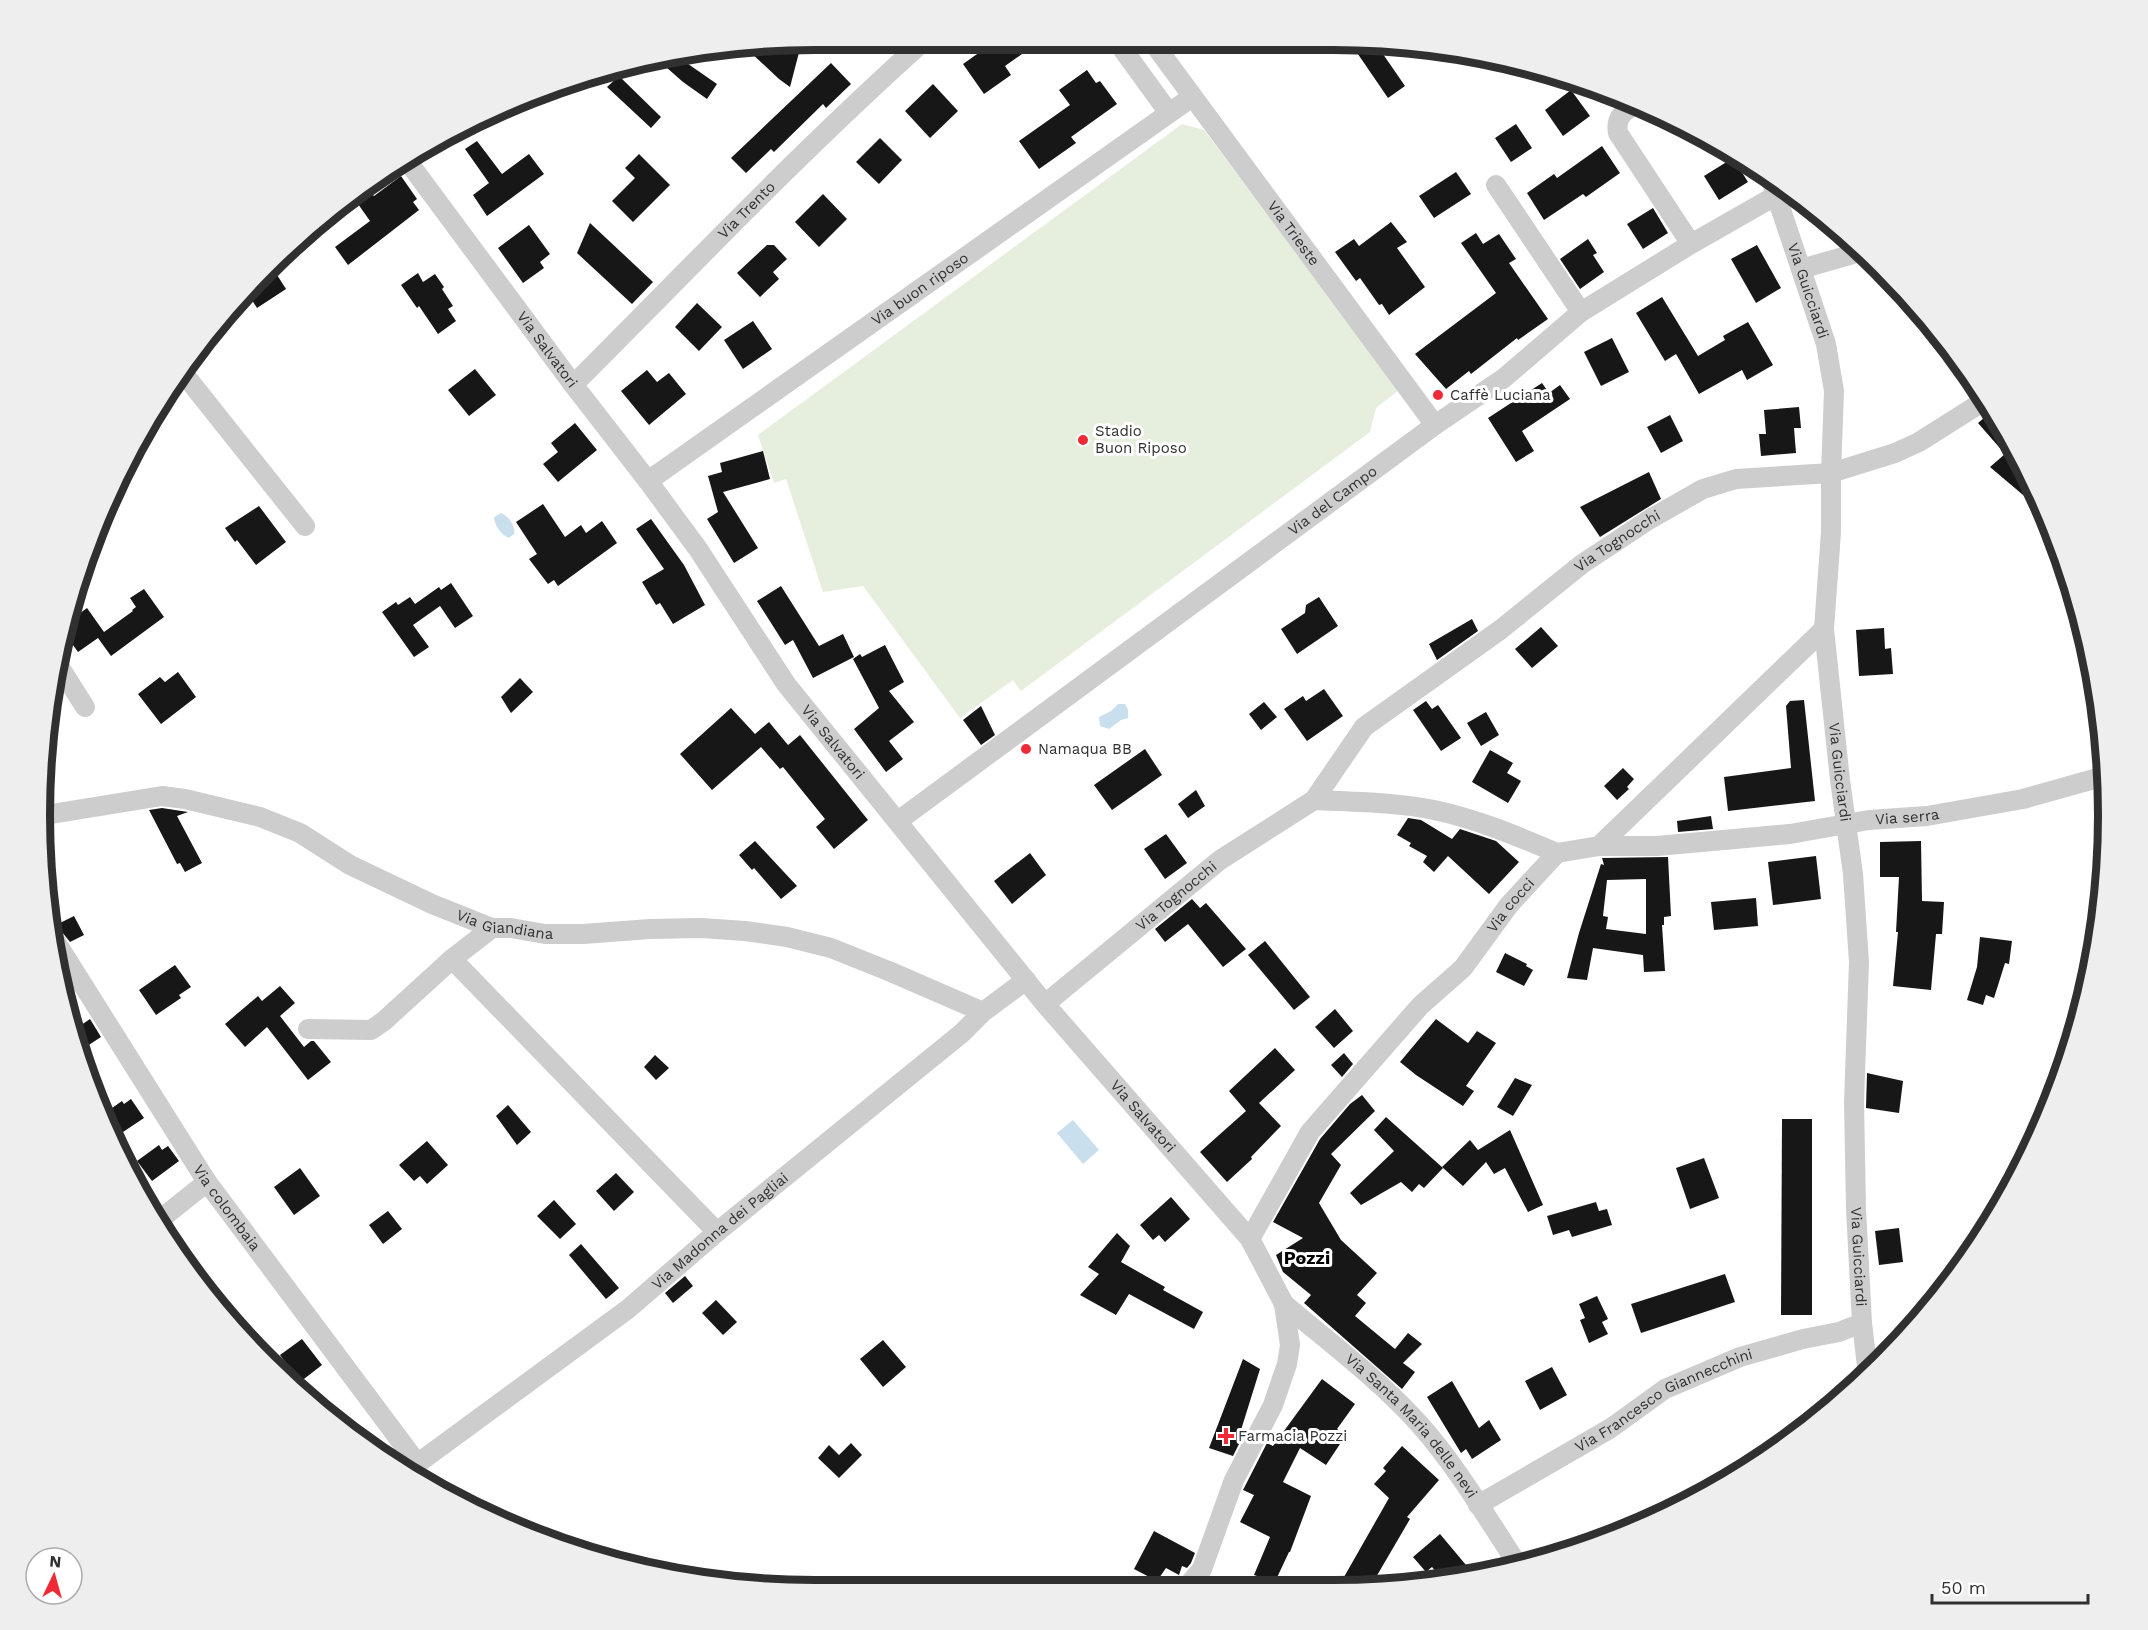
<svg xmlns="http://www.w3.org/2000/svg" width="2148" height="1630" viewBox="0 0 2148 1630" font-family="'Work Sans',sans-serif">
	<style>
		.green { fill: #e6eedd }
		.water { fill: #c9dfee }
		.building { fill: #171717; fill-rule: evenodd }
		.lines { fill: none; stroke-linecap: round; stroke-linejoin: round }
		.street { stroke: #cdcdcd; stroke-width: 20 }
		.poi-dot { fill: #f02936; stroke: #fff; stroke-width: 2 }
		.labels { text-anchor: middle; stroke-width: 6; stroke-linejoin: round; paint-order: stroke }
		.street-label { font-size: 15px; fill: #303030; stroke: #fff }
		.poi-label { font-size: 15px; fill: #303030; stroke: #fff; text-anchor: start }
		.quarter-label { font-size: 18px; font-weight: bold; fill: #000; stroke: #fff }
		.rim { fill: none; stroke: #303030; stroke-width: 8 }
	</style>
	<rect width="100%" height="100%" fill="#fff"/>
	<path class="green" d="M1182,124L1204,130L1399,390L1376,408L1370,432L1021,691L1013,680L960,718L863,586L823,592L786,479L774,483L758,435Z"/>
	<g class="water">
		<path d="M501,513C508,515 516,527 514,534L509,538C502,536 494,525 494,517Z"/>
		<path d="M1118,704H1125L1128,710V718L1121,720L1109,729L1100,726L1099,717L1111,711Z"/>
		<path d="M1073,1120L1099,1150L1083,1164L1057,1133Z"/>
	</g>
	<g class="building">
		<path d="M997,40H1042L1005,66L1011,75L984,94L963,64Z"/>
		<path d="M802,41L790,87L779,79L746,48Z"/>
		<path d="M1349,41H1374L1405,86L1388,98Z"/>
		<path d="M678,57L717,84L707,99L683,82L658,60Z"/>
		<path d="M831,63L851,84L826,108L823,104L774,152L771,149L746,173L731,158Z"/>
		<path d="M1087,70L1096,83L1100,81L1117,104L1071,137L1076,143L1039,169L1019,141L1070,105L1059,90Z"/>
		<path d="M619,76L661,117L651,128L607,87Z"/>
		<path d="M933,84L958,111L930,138L905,111Z"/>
		<path d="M1571,90L1590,116L1563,136L1545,110Z"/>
		<path d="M1516,124L1532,148L1511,162L1495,138Z"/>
		<path d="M880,138L902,160L879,184L856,162Z"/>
		<path d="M477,141L502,174L529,154L544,174L487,216L473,195L489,183L465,149Z"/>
		<path d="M1602,146L1620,173L1586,197L1583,194L1544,220L1527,193L1554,174L1557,178Z"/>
		<path d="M639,154L670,185L633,222L612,201L635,178L625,168Z"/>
		<path d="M1733,158L1748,182L1719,200L1704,176Z"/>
		<path d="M1456,172L1471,194L1434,218L1419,196Z"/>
		<path d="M401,176L417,199L413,202L419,210L348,265L335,247L370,221L358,204L372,194L374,196Z"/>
		<path d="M823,194L847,219L819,247L795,222Z"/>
		<path d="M1653,208L1668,233L1643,249L1627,224Z"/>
		<path d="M1391,222L1407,242L1397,248L1425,287L1389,315L1382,304L1379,305L1360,278L1356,281L1335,252L1354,239L1359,246Z"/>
		<path d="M590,223L653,282L632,304L577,253Z"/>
		<path d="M529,225L550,254L540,262L544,268L523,283L498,248Z"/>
		<path d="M1476,233L1483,244L1499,234L1516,259L1509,263L1548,319L1518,340L1517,338L1471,374L1469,371L1446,389L1415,354L1496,293L1461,243Z"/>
		<path d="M1588,239L1597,253L1593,255L1604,272L1580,289L1560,259Z"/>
		<path d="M767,245H774L787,259L773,272L779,279L760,297L737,273Z"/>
		<path d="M1757,245L1781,288L1756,303L1731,259Z"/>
		<path d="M270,264L286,289L257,308L247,292Z"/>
		<path d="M418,273L423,282L435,274L444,287L442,289L453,306L448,309L456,321L438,334L419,306L417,308L401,285Z"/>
		<path d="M1662,297L1698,356L1725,340L1723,336L1748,322L1773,365L1747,380L1742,370L1699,394L1676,354L1665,361L1636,313Z"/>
		<path d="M697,303L722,327L699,351L675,327Z"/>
		<path d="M753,321L772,349L743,369L724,340Z"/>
		<path d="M1612,338L1629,372L1601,386L1584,352Z"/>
		<path d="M475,369L496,395L469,416L448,390Z"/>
		<path d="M647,370L657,382L669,373L686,394L649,425L621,391Z"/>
		<path d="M1542,383L1549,393L1560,385L1570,399L1522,431L1534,451L1516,462L1488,418Z"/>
		<path d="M1799,407L1801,428H1794L1796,453L1761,456L1759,434H1766L1764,410Z"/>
		<path d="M1992,411L2048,515V516L1990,467L2005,454L1978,423Z"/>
		<path d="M1670,415L1683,441L1661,453L1647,427Z"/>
		<path d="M575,423L597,450L558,482L543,464L558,452L551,443Z"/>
		<path d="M763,451L770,479L723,492L758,548L734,563L707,519L718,512L708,476L722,472L720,463Z"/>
		<path d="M1649,472L1661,499L1600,537L1580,507Z"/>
		<path d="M543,504L565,537L581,525L586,533L602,521L617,543L558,586L554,580L548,584L529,559L537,554L516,522Z"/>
		<path d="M259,506L286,542L256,565L237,540L235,542L225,528Z"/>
		<path d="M651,519L684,565L705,605L673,624L660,603L656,605L642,582L664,569L636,529Z"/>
		<path d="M451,583L473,616L455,628L440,606L413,625L429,647L414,657L382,612L396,602L398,605L410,597L415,604L439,587L441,590Z"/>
		<path d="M781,586L819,646L843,634L854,657L813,678L793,640L785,645L757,601Z"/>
		<path d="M144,589L164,617L111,656L98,638L78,652L63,631L64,625L87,608L104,632L133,611L132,610L136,607L130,598Z"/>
		<path d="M1319,597L1338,626L1297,654L1281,629L1305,613L1306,605Z"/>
		<path d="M1472,619L1478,631L1437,660L1429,644Z"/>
		<path d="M1541,627L1558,646L1532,668L1515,649Z"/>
		<path d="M1884,628L1885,649L1891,648L1893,674L1859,676L1856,630Z"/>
		<path d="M885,645L904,682L889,691L914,722L889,741L903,759L886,772L854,729L879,708L853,659L860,654L862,657Z"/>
		<path d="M178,672L196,697L161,724L138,694L160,677L165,682Z"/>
		<path d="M520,678L533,692L511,713L501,697Z"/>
		<path d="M1324,689L1343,716L1307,741L1284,709L1303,696L1306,701Z"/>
		<path d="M1804,700L1815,801L1728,811L1724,777L1791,768L1786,706L1790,701Z"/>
		<path d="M1426,701L1432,709L1438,705L1461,738L1441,751L1413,710Z"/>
		<path d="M1264,702L1277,717L1261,730L1249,714Z"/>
		<path d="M981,706L995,735L981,745L963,720Z"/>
		<path d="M731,708L755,734L769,722L788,745L800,735L868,820L834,849L816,827L825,819L783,767L780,769L761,747L712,790L680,754Z"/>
		<path d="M1486,712L1499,735L1481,746L1467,723Z"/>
		<path d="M1145,749L1162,775L1112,810L1094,785Z"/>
		<path d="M1490,750L1513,763L1507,773L1521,781L1508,803L1472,782Z"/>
		<path d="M1623,768L1634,779L1627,787L1629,789L1617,800L1604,786Z"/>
		<path d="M1196,790L1205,806L1188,818L1178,804Z"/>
		<path d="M162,808L188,812L177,816L202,863L185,872L180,863L177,864L149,810Z"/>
		<path d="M1711,816L1713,829L1678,832L1677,821Z"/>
		<path d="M1408,818L1421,820L1452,839L1460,829L1496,841L1519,862L1489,894L1448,856L1434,872L1423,862L1427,856L1409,846L1411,843L1397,835Z"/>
		<path d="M1166,834L1187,863L1165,879L1144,849Z"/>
		<path d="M755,841L797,886L781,899L754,868L752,870L739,855Z"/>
		<path d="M1921,841L1922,901L1944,902L1942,934H1936L1931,990L1893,986L1898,932H1896L1899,877H1880V842Z"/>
		<path d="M1030,853L1046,875L1012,904L994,881Z"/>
		<path d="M1816,856L1821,899L1773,905L1768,862Z"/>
		<path d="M1668,857L1671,916L1664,917V925H1662L1665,971L1644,972L1643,955L1593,948L1587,980L1567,978L1579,933L1601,864L1604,865L1602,858ZM1646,879V934L1606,929L1608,917L1603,916L1607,880Z"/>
		<path d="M1756,898L1758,926L1714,930L1711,902Z"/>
		<path d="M1192,899L1200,908L1206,903L1246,949L1223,967L1188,924L1165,942L1155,929Z"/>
		<path d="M74,916L84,935L70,942L62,932L54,930V926Z"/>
		<path d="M1980,937L2012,941L2009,964L2005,963L1994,998L1986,995L1983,1005L1967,1000L1977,967Z"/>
		<path d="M1265,941L1310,997L1294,1010L1248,955Z"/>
		<path d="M1505,953L1527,964L1526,966L1533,970L1524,986L1496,972Z"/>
		<path d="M175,965L191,987L179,995L181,998L156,1015L139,990Z"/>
		<path d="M280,986L295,1003L280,1016L304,1047L311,1041H314L331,1062L308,1080L267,1027L245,1047L225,1024L258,996L262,1001Z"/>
		<path d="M1335,1009L1353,1031L1334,1048L1315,1027Z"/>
		<path d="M90,1019L101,1037L78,1052L71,1032Z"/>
		<path d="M1436,1019L1468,1043L1477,1031L1496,1043L1466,1086L1474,1091L1463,1106L1416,1075L1400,1062Z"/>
		<path d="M1275,1048L1295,1070L1259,1103L1281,1126L1251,1157L1252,1159L1227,1182L1200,1152L1246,1111L1229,1091Z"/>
		<path d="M1344,1053L1353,1064L1342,1077L1331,1065Z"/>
		<path d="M655,1055L669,1068L656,1080L644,1067Z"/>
		<path d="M1867,1073L1903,1081L1899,1113L1866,1108Z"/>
		<path d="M1515,1078L1532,1085L1513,1116L1497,1107Z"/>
		<path d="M1362,1095L1375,1111L1331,1154L1341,1165L1319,1203L1341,1240L1377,1273L1357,1295L1366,1303L1355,1316L1395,1349L1408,1333L1422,1344L1403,1363L1415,1372L1402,1389L1304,1303L1311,1295L1283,1272L1276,1255L1303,1238L1273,1222L1320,1139L1350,1104Z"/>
		<path d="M131,1099L144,1118L117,1136L102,1115L122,1101L124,1104Z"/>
		<path d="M508,1105L531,1132L517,1145L496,1116Z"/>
		<path d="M1386,1117L1443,1168L1424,1188L1419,1184L1412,1192L1401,1182L1361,1205L1350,1193L1394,1151L1374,1130Z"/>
		<path d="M1782,1119H1812V1315H1781Z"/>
		<path d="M1510,1130L1543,1205L1528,1212L1505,1168L1494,1174L1486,1162L1463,1186L1442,1167L1470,1140L1478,1150Z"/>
		<path d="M427,1141L448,1165L427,1184L420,1176L414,1181L399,1165Z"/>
		<path d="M159,1145L162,1150L168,1146L179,1161L152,1181L137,1161Z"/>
		<path d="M1704,1158L1719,1198L1690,1209L1676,1168Z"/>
		<path d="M300,1168L320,1196L294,1215L274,1187Z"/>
		<path d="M616,1173L634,1192L614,1211L596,1191Z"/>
		<path d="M1171,1197L1190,1219L1165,1242L1159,1235L1153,1240L1140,1225Z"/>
		<path d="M554,1200L576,1224L560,1239L537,1216Z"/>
		<path d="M1596,1202L1599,1211L1607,1209L1612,1225L1572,1237L1569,1230L1553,1235L1547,1216Z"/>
		<path d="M388,1211L402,1229L383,1244L369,1225Z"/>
		<path d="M1899,1228L1903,1262L1879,1265L1875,1231Z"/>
		<path d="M1117,1233L1130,1246L1121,1262L1165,1287L1163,1290L1203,1312L1194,1329L1129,1294L1116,1315L1080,1295L1099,1274L1088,1267Z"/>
		<path d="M581,1244L619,1288L606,1299L569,1255Z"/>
		<path d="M1725,1274L1735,1302L1641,1333L1631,1304Z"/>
		<path d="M685,1276L693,1286L673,1303L665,1293Z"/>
		<path d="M1597,1296L1608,1319L1602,1322L1608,1334L1589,1343L1580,1320L1585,1318L1579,1304Z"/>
		<path d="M716,1300L737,1322L723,1335L702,1313Z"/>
		<path d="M302,1339L322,1365L300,1382L280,1355Z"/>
		<path d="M883,1340L906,1367L883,1387L860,1359Z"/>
		<path d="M1243,1359L1260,1369L1241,1430L1245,1432L1233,1456L1209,1448Z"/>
		<path d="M1552,1367L1567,1395L1540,1410L1525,1381Z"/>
		<path d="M1322,1379L1355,1404L1337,1429L1346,1435L1326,1465L1300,1448L1283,1482L1311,1496L1290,1552H1289L1274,1584H1256L1260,1577L1254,1575L1270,1537L1240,1522L1254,1495L1243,1490L1267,1443L1273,1446Z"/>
		<path d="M1452,1381L1479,1428L1489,1420L1501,1440L1472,1459L1466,1449L1461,1453L1427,1397Z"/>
		<path d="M851,1443L862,1455L839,1478L818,1458L829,1445L839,1455Z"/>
		<path d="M1402,1446L1439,1480L1407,1517L1410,1519L1372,1584H1340L1389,1498L1374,1484L1386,1471L1383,1468Z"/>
		<path d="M1154,1531L1195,1553L1191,1563L1187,1568L1182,1566L1179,1575L1166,1568L1157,1581L1134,1569Z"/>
		<path d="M1440,1534L1466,1565L1445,1582L1432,1567L1426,1572L1413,1557Z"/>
	</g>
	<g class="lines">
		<g class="street">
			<path d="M1116,40L1169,113"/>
			<path id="s1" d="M1151,40L1435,425"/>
			<path d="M1635,104C1624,112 1615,117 1618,133L1691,244"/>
			<path id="s2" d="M406,159L572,383L648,481L698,549L786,684L1045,1004L1250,1239L1284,1304L1290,1345L1287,1364L1273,1405L1234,1480L1202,1569L1189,1584"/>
			<path id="s3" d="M1770,177L1826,344L1834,391L1831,473V532L1824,629L1840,780L1853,874L1859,962L1854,1102L1856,1209L1862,1323L1868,1375"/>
			<path d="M1496,185L1581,312"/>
			<path d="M1801,269L1864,251"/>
			<path d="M184,374L305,526"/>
			<path id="s4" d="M572,383L581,377C694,264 806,146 926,39"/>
			<path id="s5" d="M648,481L1192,97"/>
			<path d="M59,666L85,707"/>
			<path d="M1314,800C1354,802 1395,802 1434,810C1477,819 1517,836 1557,853"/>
			<path id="s6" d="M39,816L162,796L185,799L260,817L300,833L350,865L432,904L492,928H511L545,934H583L650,929L701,928L745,931L787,937L831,948L891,972L983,1012"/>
			<path id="s7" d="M898,821L1435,425L1504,378L1581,312L1691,244L1777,195"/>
			<path id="s8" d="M1599,846H1657L1790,834L1869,820L1927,816L2023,799L2105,776"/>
			<path id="s9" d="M56,942L207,1182L417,1463"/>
			<path d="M452,959L717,1232"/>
			<path id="s10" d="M1045,1004L1220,860L1314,800L1364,727L1500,630L1582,564L1650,519L1703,489L1736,479L1831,473L1895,453L1919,442L1987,399"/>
			<path d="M308,1029L371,1030L384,1021L452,959L492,928"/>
			<path d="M157,1222L207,1182"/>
			<path id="s11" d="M1250,1239L1310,1132L1420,1006L1463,968L1509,905L1557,853L1599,846L1824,629"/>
			<path id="s12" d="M1284,1304C1330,1343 1380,1380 1421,1426C1458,1468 1487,1518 1518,1565"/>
			<path id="s13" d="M406,1472L628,1309L717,1232L962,1033L983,1012L1026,980"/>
			<path id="s14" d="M1478,1505L1611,1428L1665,1389L1740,1357L1803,1339L1839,1332L1862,1323"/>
		</g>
	</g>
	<g class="poi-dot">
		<circle cx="1438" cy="395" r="6"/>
		<circle cx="1083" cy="440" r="6"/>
		<circle cx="1026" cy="749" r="6"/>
		<path d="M1223 1427h6v6h6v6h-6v6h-6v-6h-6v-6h6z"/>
	</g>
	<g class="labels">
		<g class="street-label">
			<text dy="5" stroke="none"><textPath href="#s4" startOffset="246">Via Trento</textPath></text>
			<text dy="5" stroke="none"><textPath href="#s1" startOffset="240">Via Trieste</textPath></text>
			<text dy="5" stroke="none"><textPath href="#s5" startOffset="333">Via buon riposo</textPath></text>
			<text dy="5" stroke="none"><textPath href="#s3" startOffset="120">Via Guicciardi</textPath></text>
			<text dy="5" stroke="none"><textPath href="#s2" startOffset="237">Via Salvatori</textPath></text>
			<text dy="5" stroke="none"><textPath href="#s7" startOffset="540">Via del Campo</textPath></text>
			<text dy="5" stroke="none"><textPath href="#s10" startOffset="741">Via Tognocchi</textPath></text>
			<text dy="5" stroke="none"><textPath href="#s2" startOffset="723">Via Salvatori</textPath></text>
			<text dy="5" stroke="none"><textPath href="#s3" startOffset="606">Via Guicciardi</textPath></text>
			<text dy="5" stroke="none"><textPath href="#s8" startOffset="310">Via serra</textPath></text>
			<text dy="5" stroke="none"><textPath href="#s10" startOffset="170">Via Tognocchi</textPath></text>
			<text dy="5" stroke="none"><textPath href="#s11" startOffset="426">Via cocci</textPath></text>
			<text dy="5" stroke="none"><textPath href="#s6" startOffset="495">Via Giandiana</textPath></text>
			<text dy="5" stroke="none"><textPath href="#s2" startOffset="1209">Via Salvatori</textPath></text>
			<text dy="5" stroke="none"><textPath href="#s9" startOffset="316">Via colombaia</textPath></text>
			<text dy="5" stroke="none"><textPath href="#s13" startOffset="396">Via Madonna dei Pagliai</textPath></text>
			<text dy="5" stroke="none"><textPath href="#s3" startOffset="1092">Via Guicciardi</textPath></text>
			<text dy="5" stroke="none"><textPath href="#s14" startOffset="214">Via Francesco Giannecchini</textPath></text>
			<text dy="5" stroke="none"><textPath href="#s12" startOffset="177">Via Santa Maria delle nevi</textPath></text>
		</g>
		<g class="poi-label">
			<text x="1450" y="400">Caffè Luciana</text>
			<text x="1095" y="436">Stadio<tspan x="1095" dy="17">Buon Riposo</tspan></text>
			<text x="1038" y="754">Namaqua BB</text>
			<text x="1238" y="1441">Farmacia Pozzi</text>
		</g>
		<g class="quarter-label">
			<text x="1307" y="1264">Pozzi</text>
		</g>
	</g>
	<path d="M0 0H2148V1630H0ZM815 50H1333A765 765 0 0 1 2098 815V815A765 765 0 0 1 1333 1580H815A765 765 0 0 1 50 815V815A765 765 0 0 1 815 50Z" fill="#eee" fill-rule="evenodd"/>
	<path class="rim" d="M815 50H1333A765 765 0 0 1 2098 815V815A765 765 0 0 1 1333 1580H815A765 765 0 0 1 50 815V815A765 765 0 0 1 815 50Z"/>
	<g transform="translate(54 1576) rotate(5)"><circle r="28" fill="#ffffff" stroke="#acacac" stroke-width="1.5"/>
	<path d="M0-4.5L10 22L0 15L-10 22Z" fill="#f02936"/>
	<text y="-9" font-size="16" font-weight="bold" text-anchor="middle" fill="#303030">N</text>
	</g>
	<path d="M1932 1594v9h156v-9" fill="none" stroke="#303030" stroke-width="3"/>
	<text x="1941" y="1594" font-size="18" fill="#303030" stroke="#ffffff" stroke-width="4.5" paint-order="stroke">50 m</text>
</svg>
